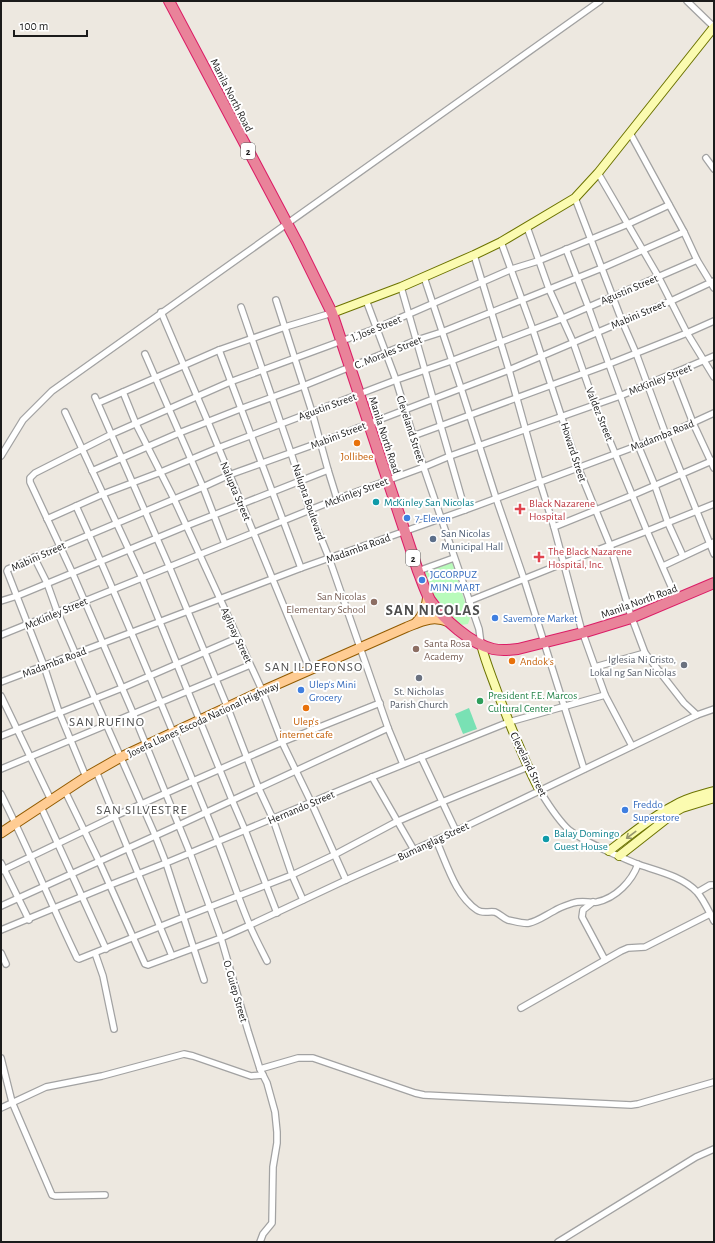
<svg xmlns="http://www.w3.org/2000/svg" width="715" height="1243" viewBox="0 0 715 1243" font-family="'Alegreya Sans',sans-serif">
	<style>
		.park { fill: #b9fbbb }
		.pitch { fill: #79e1b4 }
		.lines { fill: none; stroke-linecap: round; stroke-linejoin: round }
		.street-casing { stroke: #a2a2a2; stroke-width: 8 }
		.secondary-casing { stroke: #6c7301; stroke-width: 10 }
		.primary-casing { stroke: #925b00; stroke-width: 11 }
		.highway-casing { stroke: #db1d66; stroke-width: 12 }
		.street { stroke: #fff; stroke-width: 5.5 }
		.secondary { stroke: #fbfbb0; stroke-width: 8 }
		.primary { stroke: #ffcc93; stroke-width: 9 }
		.highway { stroke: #e9839a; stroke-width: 10 }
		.oneway { stroke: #96966d }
		.food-dot { fill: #e8710a; stroke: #fff; stroke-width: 1.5 }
		.culture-dot { fill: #0f9aa8; stroke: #fff; stroke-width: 1.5 }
		.health-dot { fill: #e0444e; stroke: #fff; stroke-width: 1.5 }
		.shop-dot { fill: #3f7fe0; stroke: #fff; stroke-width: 1.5 }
		.service-dot { fill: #5c6f8a; stroke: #fff; stroke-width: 1.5 }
		.education-dot { fill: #8d6e63; stroke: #fff; stroke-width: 1.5 }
		.worship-dot { fill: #6b7280; stroke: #fff; stroke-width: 1.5 }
		.leisure-dot { fill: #2e9e5b; stroke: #fff; stroke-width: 1.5 }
		.labels { text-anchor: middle; stroke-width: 4; stroke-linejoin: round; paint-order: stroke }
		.shield { fill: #fff; stroke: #5f5f5f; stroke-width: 1 }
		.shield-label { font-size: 10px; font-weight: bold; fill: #1b1b1b }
		.street-label { font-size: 11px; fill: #1b1b1b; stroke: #fff }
		.food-label { font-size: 11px; fill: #c56008; stroke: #fff }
		.culture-label { font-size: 11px; fill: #0d838f; stroke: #fff; text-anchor: start }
		.health-label { font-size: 11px; fill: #be3a42; stroke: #fff; text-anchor: start }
		.shop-label { font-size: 11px; fill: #366cbe; stroke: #fff; text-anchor: start }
		.service-label { font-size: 11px; fill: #4e5e75; stroke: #fff; text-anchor: start }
		.education-label { font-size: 11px; fill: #785e54; stroke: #fff; text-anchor: end }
		.worship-label { font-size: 11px; fill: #5b616d; stroke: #fff; text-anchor: end }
		.leisure-label { font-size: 11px; fill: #27864d; stroke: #fff; text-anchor: start }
		.quarter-label { font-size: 13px; letter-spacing: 1px; fill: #4e4e4e; stroke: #fff }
		.district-label { font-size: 15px; font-weight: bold; letter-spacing: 1px; fill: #4e4e4e; stroke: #fff }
	</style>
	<rect width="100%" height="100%" fill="#ede8e0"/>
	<path class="park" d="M452,562L470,618L468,624L461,625L447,611L429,590L422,572Z"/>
	<path class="pitch" d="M469,708L477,729L463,734L455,714Z"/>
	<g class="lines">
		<defs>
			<g id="street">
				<path d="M687,1L714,27"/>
				<path d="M630,133L684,232L697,260L714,288"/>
				<path d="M706,158L714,169"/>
				<path d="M598,173L658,276L687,333L714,377"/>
				<path d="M575,198L622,321L636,353L666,435L714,554"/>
				<path d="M527,227L549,289L573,342L595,405L647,531L677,600"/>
				<path d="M501,242L533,330L578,467L610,545L630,613L645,653L684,703L697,715"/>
				<path d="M566,249L588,306L638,445L655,486L668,523L683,556"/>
				<path d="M474,255L509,370L540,482L554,527L581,628L605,695L632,746"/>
				<path d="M424,277L461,388L496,498L524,579L584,769"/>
				<path d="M401,287L465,510"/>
				<path d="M276,300L312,412L328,470L337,499"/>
				<path d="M366,300L396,380L413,436L479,629L481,644"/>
				<path d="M241,307L291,453L310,511L329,558L388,728L403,764"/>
				<path d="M161,312L208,422L310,670"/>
				<path d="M219,350L301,568"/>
				<path d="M145,354L203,487L225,544"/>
				<path d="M674,374L693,423L714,468"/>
				<path d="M123,392L136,424L174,499L262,690L282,742L311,802L346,880"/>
				<path d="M95,397L169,566L227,706L259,789L273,819L292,875L303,900"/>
				<path d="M98,403L219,350L285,327L332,313"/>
				<path d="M65,412L142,578L232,800L245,830L277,913"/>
				<path d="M413,436L609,364L687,333L714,321"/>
				<path d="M1,456L23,420L52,391L600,1"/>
				<path d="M92,471L179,433L240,409L303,386L417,340L442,332L602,268L684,232"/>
				<path d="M76,506C125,613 169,723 214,832C227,863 237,895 250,926C255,938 261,949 267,961"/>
				<path d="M47,519L103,494L161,472L218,448L396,380L451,361L561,319L697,260"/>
				<path d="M554,527L633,495L714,460"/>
				<path d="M34,557L47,583L57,611L95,699L155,835L166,863L204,980"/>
				<path d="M663,566L714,542"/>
				<path d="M418,571L454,558"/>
				<path d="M1,601L17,596L186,526L328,470"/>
				<path d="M469,601L564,563L647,531L714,504"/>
				<path d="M1,635L337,499L424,467L450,456L620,396L714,356"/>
				<path d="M595,667L645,653"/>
				<path d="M1,682L301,568L465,510L666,435L714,413"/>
				<path d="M1,696L51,800"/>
				<path d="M1,736L122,688L237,638"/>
				<path d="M421,757L456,831"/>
				<path d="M1,769L250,665"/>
				<path d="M96,771L172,956"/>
				<path d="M86,777L59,712L44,666L7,571L8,569L203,487L229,475L321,442L509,370L671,301L714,281"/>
				<path d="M372,777L414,850"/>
				<path d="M65,791L99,861L145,964L148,965L221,938L250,925L346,880L456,831L697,715L714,709"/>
				<path d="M540,791C548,804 557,819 569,830C588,844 616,855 637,864C657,871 682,876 697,892C704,900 709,912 714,921"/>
				<path d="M1,794C28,848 51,904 77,958L79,959L184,917L292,875L334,855L396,822L442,802L528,767"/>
				<path d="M41,807L106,949"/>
				<path d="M436,840C447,864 455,895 477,910C483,914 488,911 495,912C500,914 503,918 508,920C514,921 523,924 529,923C538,921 546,915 554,911C560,907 567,905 573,903C582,900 589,903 597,902C616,898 632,881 638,864"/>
				<path d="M1,863L29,920"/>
				<path d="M1,871L115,816L193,781L282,742L380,703"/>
				<path d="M698,892L710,885H714"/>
				<path d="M593,902L583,910L582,917L605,960"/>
				<path d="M1,906L179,825L388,728"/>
				<path d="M1,930L110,885L166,863L372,777L509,722L605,695"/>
				<path d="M1,953L6,964"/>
				<path d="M95,953L103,976L114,1029"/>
				<path d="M521,1008L621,951L628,948L645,947L710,914"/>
				<path d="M1,1058L12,1102L52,1195L55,1196L105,1195"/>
				<path d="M260,1069L298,1058H313L415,1093L424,1095L631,1105L638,1104L714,1082"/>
				<path d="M1,1108L46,1087L102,1076L184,1054L193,1056L251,1076L263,1075"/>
				<path d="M260,1242L263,1234L272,1223L273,1167L277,1143V1132L275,1112L267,1083L260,1069L248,1031L221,938L190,853L133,713L72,572L30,482V478L35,473L112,434L230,382L377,328L512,269L538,261L628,224L669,205"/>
				<path d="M558,1242L696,1157L714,1149"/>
			</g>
			<g id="secondary">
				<path d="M332,313L401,287L474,255L501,242L575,198L598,173L714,27"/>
				<path d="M481,644C485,661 492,677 498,694C511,727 523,759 540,791"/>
				<path d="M609,851C629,836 650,818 673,806C685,798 700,795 714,791"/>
				<path d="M619,856L675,812L682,808L714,798"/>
			</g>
			<g id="primary">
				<path d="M416,623C423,616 427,606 428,595"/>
				<path d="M1,833L86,777L121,757L262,691L407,627C422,621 433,615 449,622"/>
			</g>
			<path id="highway" d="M169,1L298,244L332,313L418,571C422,581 425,591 430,600C443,619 471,644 493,649C502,651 510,650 518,649L582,633L631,618L714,583"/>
		</defs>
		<use href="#street" class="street-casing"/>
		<use href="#secondary" class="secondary-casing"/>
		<use href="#primary" class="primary-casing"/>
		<use href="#highway" class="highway-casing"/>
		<use href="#street" class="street"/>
		<use href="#secondary" class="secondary"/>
		<use href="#primary" class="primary"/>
		<use href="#highway" class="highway"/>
	</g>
	<defs><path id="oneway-shaft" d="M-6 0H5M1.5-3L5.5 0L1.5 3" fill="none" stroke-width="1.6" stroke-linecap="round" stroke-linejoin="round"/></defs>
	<use class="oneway" href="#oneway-shaft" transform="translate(631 835) rotate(143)"/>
	<g class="food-dot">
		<circle cx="357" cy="443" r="4"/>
		<circle cx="512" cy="661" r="4"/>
		<circle cx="306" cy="708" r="4"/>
	</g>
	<g class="culture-dot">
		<circle cx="376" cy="502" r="4"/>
		<circle cx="546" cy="839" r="4"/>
	</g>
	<g class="health-dot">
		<path d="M518 503h4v4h4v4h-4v4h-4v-4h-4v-4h4z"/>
		<path d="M537 551h4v4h4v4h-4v4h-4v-4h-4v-4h4z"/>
	</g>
	<g class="shop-dot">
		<circle cx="407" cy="518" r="4"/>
		<circle cx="422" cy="580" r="4"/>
		<circle cx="495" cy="618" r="4"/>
		<circle cx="301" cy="690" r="4"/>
		<circle cx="625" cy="810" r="4"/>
	</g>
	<circle class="service-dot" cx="433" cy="539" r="4"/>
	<g class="education-dot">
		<circle cx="374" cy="602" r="4"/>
		<circle cx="416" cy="649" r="4"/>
	</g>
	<g class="worship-dot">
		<circle cx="684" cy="665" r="4"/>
		<circle cx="419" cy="678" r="4"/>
	</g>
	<circle class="leisure-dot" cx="480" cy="701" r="4"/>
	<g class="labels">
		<g class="shield">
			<rect x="241" y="143" width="14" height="16" rx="3"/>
			<rect x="406" y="550" width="14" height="16" rx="3"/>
		</g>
		<g class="shield-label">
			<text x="248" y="155">2</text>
			<text x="413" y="562">2</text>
		</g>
		<g class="street-label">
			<text transform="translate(232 95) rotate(63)" y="4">Manila North Road</text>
			<text transform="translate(629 289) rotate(-23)" y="4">Agustin Street</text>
			<text transform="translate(638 314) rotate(-23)" y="4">Mabini Street</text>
			<text transform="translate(376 328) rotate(-22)" y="4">J. Jose Street</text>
			<text transform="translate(388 352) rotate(-22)" y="4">C. Morales Street</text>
			<text transform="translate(660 379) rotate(-22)" y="4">McKinley Street</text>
			<text transform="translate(327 406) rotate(-20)" y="4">Agustin Street</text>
			<text transform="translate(600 414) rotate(68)" y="4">Valdez Street</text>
			<text transform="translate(411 429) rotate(72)" y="4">Cleveland Street</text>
			<text transform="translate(338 435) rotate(-21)" y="4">Mabini Street</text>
			<text transform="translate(385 435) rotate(72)" y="4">Manila North Road</text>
			<text transform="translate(662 435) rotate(-22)" y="4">Madamba Road</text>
			<text transform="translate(574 452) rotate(72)" y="4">Howard Street</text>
			<text transform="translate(236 491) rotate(67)" y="4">Nalupta Street</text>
			<text transform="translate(356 492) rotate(-21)" y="4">McKinley Street</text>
			<text transform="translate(309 502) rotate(71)" y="4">Nalupta Boulevard</text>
			<text transform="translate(358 548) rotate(-20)" y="4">Madamba Road</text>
			<text transform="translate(38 556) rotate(-24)" y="4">Mabini Street</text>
			<text transform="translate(639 601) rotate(-20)" y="4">Manila North Road</text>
			<text transform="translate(56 613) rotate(-23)" y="4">McKinley Street</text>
			<text transform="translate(237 635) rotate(65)" y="4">Aglipay Street</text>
			<text transform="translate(54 662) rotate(-21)" y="4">Madamba Road</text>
			<text transform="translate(203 719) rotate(-25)" y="4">Josefa Llanes Escoda National Highway</text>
			<text transform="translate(529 764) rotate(64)" y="4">Cleveland Street</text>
			<text transform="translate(301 807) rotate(-23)" y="4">Hernando Street</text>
			<text transform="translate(433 841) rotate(-25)" y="4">Bumanglag Street</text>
			<text transform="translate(236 991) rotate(74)" y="4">O. Guiep Street</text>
		</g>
		<g class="food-label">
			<text x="357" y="460">Jollibee</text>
			<text x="520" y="665" text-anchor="start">Andok's</text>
			<text x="306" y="725">Ulep's<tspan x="306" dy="13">internet cafe</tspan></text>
		</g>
		<g class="culture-label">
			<text x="384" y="506">McKinley San Nicolas</text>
			<text x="554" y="837">Balay Domingo<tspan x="554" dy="13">Guest House</tspan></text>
		</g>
		<g class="health-label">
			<text x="529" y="507">Black Nazarene<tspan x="529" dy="13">Hospital</tspan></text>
			<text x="548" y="555">The Black Nazarene<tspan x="548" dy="13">Hospital, Inc.</tspan></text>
		</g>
		<g class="shop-label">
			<text x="415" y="522">7-Eleven</text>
			<text x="430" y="578">JGCORPUZ<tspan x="430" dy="13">MINI MART</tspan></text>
			<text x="503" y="622">Savemore Market</text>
			<text x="309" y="688">Ulep's Mini<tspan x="309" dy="13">Grocery</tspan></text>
			<text x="633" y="808">Freddo<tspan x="633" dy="13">Superstore</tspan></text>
		</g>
		<g class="service-label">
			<text x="441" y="537">San Nicolas<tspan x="441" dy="13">Municipal Hall</tspan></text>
		</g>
		<g class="education-label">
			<text x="366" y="600">San Nicolas<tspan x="366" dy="13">Elementary School</tspan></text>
			<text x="424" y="647" text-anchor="start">Santa Rosa<tspan x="424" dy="13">Academy</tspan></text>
		</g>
		<g class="worship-label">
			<text x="676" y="663">Iglesia Ni Cristo,<tspan x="676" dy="13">Lokal ng San Nicolas</tspan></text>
			<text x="419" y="695" text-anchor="middle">St. Nicholas<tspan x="419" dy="13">Parish Church</tspan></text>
		</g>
		<g class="leisure-label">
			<text x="488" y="699">President F.E. Marcos<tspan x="488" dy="13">Cultural Center</tspan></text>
		</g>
		<g class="quarter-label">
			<text x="314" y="671">SAN ILDEFONSO</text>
			<text x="107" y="726">SAN RUFINO</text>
			<text x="142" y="814">SAN SILVESTRE</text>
		</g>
		<g class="district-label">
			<text x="433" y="615">SAN NICOLAS</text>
		</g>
	</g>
	<rect width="715" height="1243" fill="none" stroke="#1b1b1b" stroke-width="4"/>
	<path d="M14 30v6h73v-6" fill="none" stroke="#1b1b1b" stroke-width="2"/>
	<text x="20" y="30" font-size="12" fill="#1b1b1b" stroke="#ffffff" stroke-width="3" paint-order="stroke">100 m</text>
</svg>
